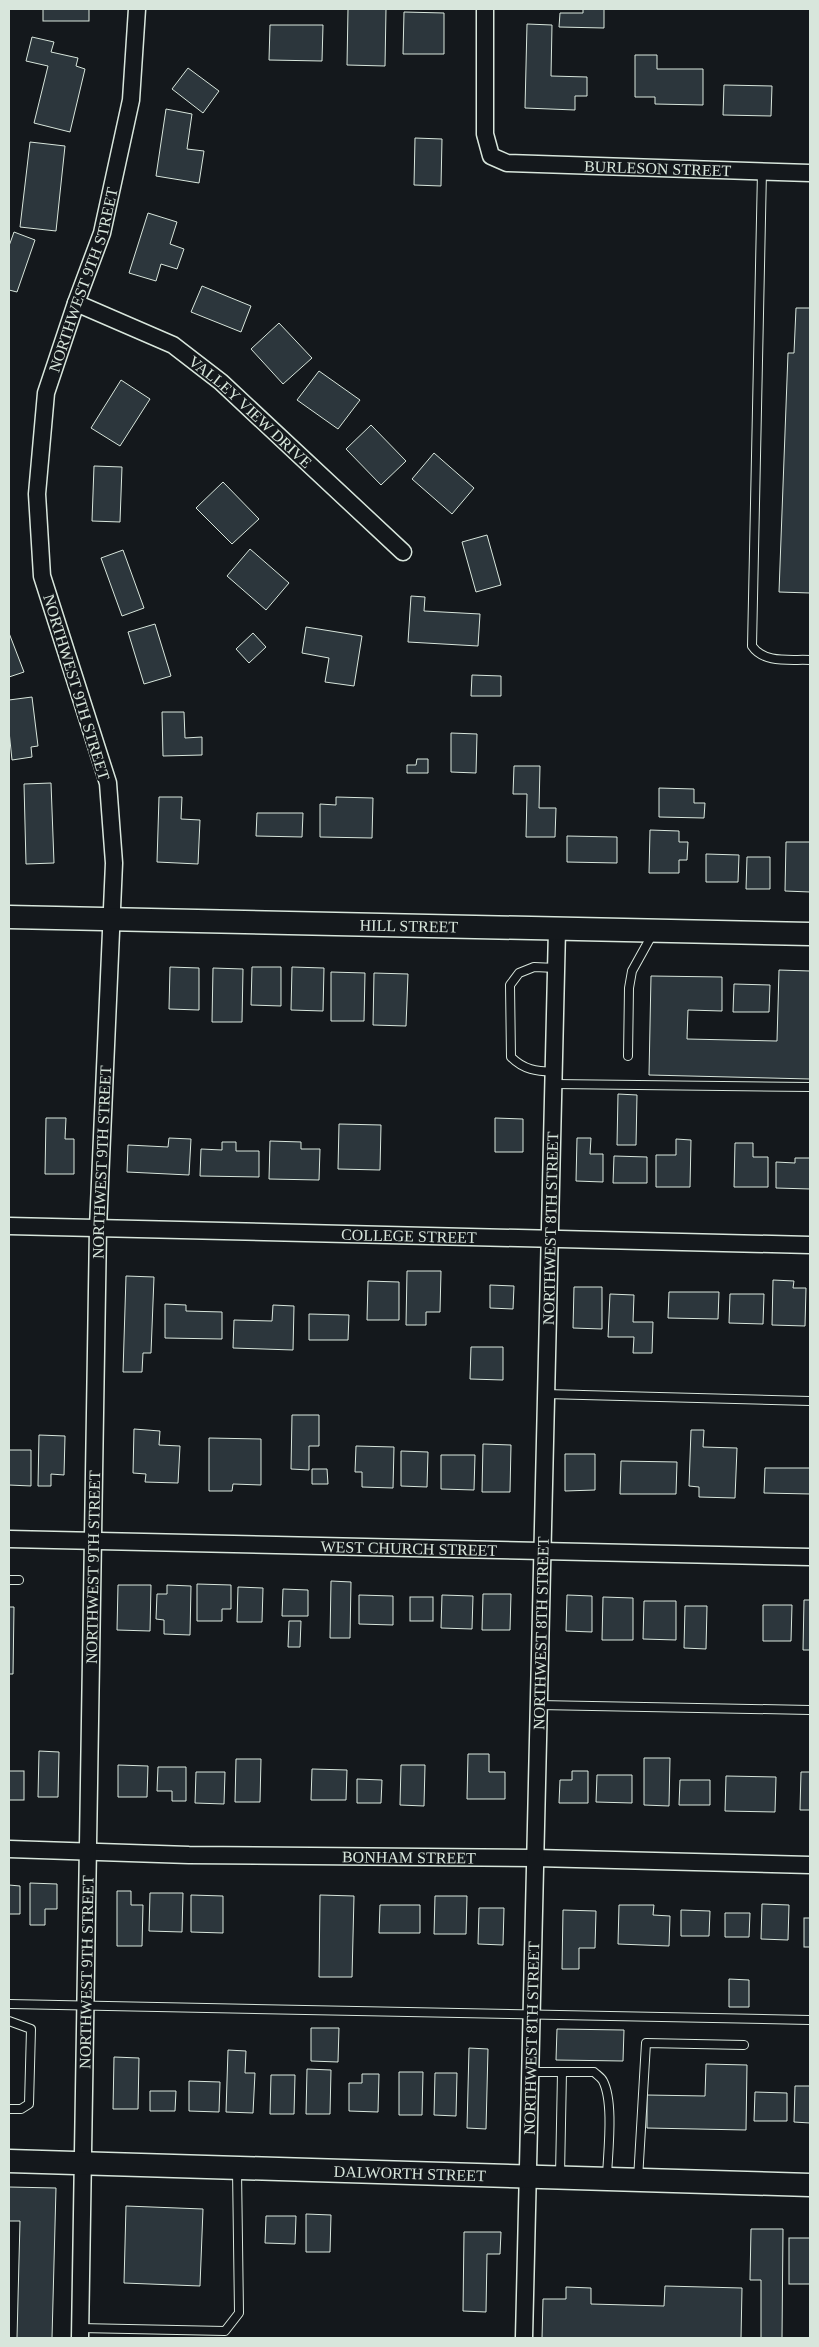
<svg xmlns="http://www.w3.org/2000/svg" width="819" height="2347" viewBox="0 0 819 2347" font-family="'Times New Roman',serif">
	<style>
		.building { fill: #2c363c; stroke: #d8e6dc }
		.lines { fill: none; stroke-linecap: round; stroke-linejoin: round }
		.lane-casing { stroke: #d8e6dc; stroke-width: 10 }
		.street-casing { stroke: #d8e6dc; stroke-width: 19 }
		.secondary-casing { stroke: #d8e6dc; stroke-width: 25 }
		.lane { stroke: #14181c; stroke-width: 8 }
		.street { stroke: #14181c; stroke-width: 16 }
		.secondary { stroke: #14181c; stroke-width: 22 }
		.labels { text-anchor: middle; stroke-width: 4; stroke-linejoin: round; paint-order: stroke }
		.street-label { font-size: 16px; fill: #d8e6dc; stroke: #14181c }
	</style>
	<rect width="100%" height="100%" fill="#14181c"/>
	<g class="building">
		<rect x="43" y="9" width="46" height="12"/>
		<path d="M348,9H386L385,66L347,65Z"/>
		<path d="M583,9H604V28L559,27L560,13H583Z"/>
		<path d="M404,12L444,13V54H403Z"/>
		<path d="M527,24L552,25L551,76L587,77V96H575V110L525,108Z"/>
		<path d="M270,25H323L322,61L269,60Z"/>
		<path d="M32,37L54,42L51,52L78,58L76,66L85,69L70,132L34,123L48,66L26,61Z"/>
		<path d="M635,55H657V69H703V105L655,104V97H635Z"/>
		<path d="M188,68L219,91L203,113L172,89Z"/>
		<path d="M724,85L772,86L771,116L723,115Z"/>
		<path d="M166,109L192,114L187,149L204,151L199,183L156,176Z"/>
		<path d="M415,138L442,139L441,186L414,185Z"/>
		<path d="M30,142L65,146L56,231L20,227Z"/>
		<path d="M148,213L177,222L170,244L184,249L177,269L161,264L156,281L129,273Z"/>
		<path d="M14,232L35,240L17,292L9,290V246Z"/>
		<path d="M202,286L251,306L241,332L191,312Z"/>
		<path d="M796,308H810V593L779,592L788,353H794Z"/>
		<path d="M279,323L312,358L283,384L251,349Z"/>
		<path d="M319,371L360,400L338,429L297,400Z"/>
		<path d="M121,380L150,399L120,446L91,428Z"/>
		<path d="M371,425L406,461L381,485L346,449Z"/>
		<path d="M434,453L474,488L452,514L412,479Z"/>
		<path d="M94,466L122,467L120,522L92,521Z"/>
		<path d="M223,482L259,519L232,544L196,508Z"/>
		<path d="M487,535L501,585L476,592L462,542Z"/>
		<path d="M250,549L289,583L266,610L227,576Z"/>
		<path d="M123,550L144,608L122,616L101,558Z"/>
		<path d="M411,596L425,597L424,611L480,614L478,646L408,642Z"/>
		<path d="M155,624L171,676L144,684L128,632Z"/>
		<path d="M306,627L362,636L354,686L325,682L329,658L302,653Z"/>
		<path d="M9,633L24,672L9,677Z"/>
		<path d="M253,633L266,647L249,663L236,649Z"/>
		<path d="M472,675L501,676V696H471Z"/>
		<path d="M32,697L38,746L31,747L32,757L12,760L9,731V700Z"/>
		<path d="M162,712H184L185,738L202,737V755L163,756Z"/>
		<path d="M451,733L477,734L476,773L451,772Z"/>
		<path d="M417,759H428V773H407V765H416Z"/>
		<path d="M514,766H540L539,808H556L555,837H526L527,794H513Z"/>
		<path d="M51,783L54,863L26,864L24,784Z"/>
		<path d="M659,788L694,789V803H705L704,818L659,817Z"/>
		<path d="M159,797H182L181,819L200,820L198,864L157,862Z"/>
		<path d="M336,797L373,798L372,838L320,837V804L336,805Z"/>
		<path d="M257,813H303L302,837L256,836Z"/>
		<path d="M650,830L679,831V842H688L687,860H679V873H649Z"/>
		<path d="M567,836L617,837V863L567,862Z"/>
		<path d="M786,842H810V892L785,891Z"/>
		<path d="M706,854L739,855L738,882H706Z"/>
		<path d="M747,857H770V889H746Z"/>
		<path d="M170,967L199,968V1010L169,1009Z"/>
		<path d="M252,967H281V1006L251,1005Z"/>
		<path d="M292,967L324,968L323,1011L291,1010Z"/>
		<path d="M213,968L243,969L242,1022H212Z"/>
		<path d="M779,970L810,971V1079L649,1075L651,976L722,977V1011L688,1010L687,1039L777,1041Z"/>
		<path d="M331,972L365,973L364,1021H331Z"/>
		<path d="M374,973L408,974L406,1026L373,1025Z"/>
		<path d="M734,984L770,985L769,1012H733Z"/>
		<path d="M618,1094L637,1095L636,1145H617Z"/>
		<path d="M46,1118H66L65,1139H74V1174H45Z"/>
		<path d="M495,1118L523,1119V1152H495Z"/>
		<path d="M339,1124L381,1125L380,1170L338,1169Z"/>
		<path d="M169,1138L191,1139L189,1175L127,1172L128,1145L168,1147Z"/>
		<path d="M577,1138H591L590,1154H603V1182L576,1181Z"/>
		<path d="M676,1139L691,1140L690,1187H656V1155H676Z"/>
		<path d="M270,1141L301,1142V1149H320L319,1180L269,1179Z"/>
		<path d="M222,1142H236V1151H259V1177L200,1176L201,1149L222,1150Z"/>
		<path d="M735,1143H753V1157H768V1187H734Z"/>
		<path d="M614,1156L647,1157V1183H613Z"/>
		<path d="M795,1158H810V1189L776,1188V1162L795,1163Z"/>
		<path d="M407,1271H441L440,1312H426V1325H406Z"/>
		<path d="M126,1276L154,1277L151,1353H143L142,1372H123Z"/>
		<path d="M773,1280L794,1281L793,1288H806L805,1326L772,1325Z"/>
		<path d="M368,1281L399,1282V1320H367Z"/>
		<path d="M490,1285L514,1286L513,1309L490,1308Z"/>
		<path d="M574,1287H602V1329L573,1328Z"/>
		<path d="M669,1292H719L718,1319L668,1318Z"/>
		<path d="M610,1294L634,1295L633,1322H653L652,1353H633L634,1337H608Z"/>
		<path d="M730,1294H764L763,1324L729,1323Z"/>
		<path d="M165,1304L186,1305V1311L222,1312V1339L165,1338Z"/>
		<path d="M273,1305L294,1306L293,1350L233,1348L234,1320L272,1321Z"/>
		<path d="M309,1314L349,1315L348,1340H309Z"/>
		<path d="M471,1347H503V1380L470,1379Z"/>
		<path d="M292,1415H319V1446H309V1470L291,1469Z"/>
		<path d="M134,1429L160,1431L159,1445L180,1446L178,1483L145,1482L146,1474L133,1473Z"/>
		<path d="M691,1430H704L703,1447L737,1448L735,1498L699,1497V1487L689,1486Z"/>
		<path d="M39,1435L65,1436L64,1475L51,1474V1486H38Z"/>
		<path d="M209,1438L261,1439V1485L233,1484L232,1491H209Z"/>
		<path d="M483,1444L511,1445L510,1492H482Z"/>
		<path d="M356,1446L394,1447L393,1488L362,1487V1472H355Z"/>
		<path d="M9,1450H31V1486L9,1485Z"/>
		<path d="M401,1451L428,1452L427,1487L401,1486Z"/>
		<path d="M565,1454H595V1490L565,1491Z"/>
		<path d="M441,1455H475L474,1490L441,1489Z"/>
		<path d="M621,1461L677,1462L676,1494H620Z"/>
		<path d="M765,1468H810V1494L764,1493Z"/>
		<path d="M312,1469H327L328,1484H312Z"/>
		<path d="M331,1581L351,1582L350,1638H330Z"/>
		<path d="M197,1584L231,1585V1609H222V1621H197Z"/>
		<path d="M118,1585H151L150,1631L117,1630Z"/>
		<path d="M167,1585L191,1586L190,1635L164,1634V1620L156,1619L157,1594H167Z"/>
		<path d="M238,1587L263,1588L262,1622H237Z"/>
		<path d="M283,1589L308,1590V1616H282Z"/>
		<path d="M483,1594H511L510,1630H482Z"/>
		<path d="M359,1595L393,1596V1625L359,1624Z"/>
		<path d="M442,1595L473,1596L472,1629L441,1628Z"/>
		<path d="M567,1595L592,1596V1632L566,1631Z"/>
		<rect x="410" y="1597" width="23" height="24"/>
		<path d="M603,1597L633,1598V1640H602Z"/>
		<path d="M804,1600H810V1650H803Z"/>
		<path d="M644,1601H676V1640L643,1639Z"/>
		<path d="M763,1605H792L791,1641H763Z"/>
		<path d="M685,1606H707L706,1649L684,1648Z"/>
		<path d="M9,1607H14L13,1674H9Z"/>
		<path d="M289,1621H301L300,1647H288Z"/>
		<path d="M39,1751L59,1752L58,1797H38Z"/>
		<path d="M468,1754H489V1772H505V1799H467Z"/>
		<path d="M644,1758H670L669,1806L644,1805Z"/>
		<path d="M236,1759H261L260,1802H235Z"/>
		<path d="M118,1765L148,1766L147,1797H118Z"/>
		<path d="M401,1765H425L424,1806L400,1805Z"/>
		<path d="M158,1767H186V1801H172V1791H157Z"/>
		<path d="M312,1769L347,1770L346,1800H311Z"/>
		<rect x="9" y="1771" width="15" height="29"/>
		<path d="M572,1771H588V1803H559L560,1780H572Z"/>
		<path d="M196,1772H225L224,1804L195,1803Z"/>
		<path d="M801,1772H810V1810H800Z"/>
		<path d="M597,1775H632V1803L596,1802Z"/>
		<path d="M726,1776L776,1777L775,1812L725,1811Z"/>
		<path d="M357,1779L382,1780L381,1803H357Z"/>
		<path d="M680,1780H710V1805H679Z"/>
		<path d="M30,1883L57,1884V1909H45V1925H30Z"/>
		<path d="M9,1885L20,1886V1914H9Z"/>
		<path d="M117,1891H131V1905H143L142,1946H117Z"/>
		<path d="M150,1893H183L182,1932L149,1931Z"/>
		<path d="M191,1895L223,1896V1933L191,1932Z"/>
		<path d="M320,1895L354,1896L352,1977H319Z"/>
		<path d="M435,1896H467L466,1934H434Z"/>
		<path d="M762,1904L789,1905L788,1940L761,1939Z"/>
		<path d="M380,1905H420V1933H379Z"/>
		<path d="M619,1905H654L653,1915L670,1916L669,1946L618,1944Z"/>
		<path d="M479,1908H504L503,1945L478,1944Z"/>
		<path d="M563,1910L596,1911L595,1948H579V1969H562Z"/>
		<path d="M681,1910L710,1911L709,1936H681Z"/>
		<path d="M725,1913H750L749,1937H725Z"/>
		<rect x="804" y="1918" width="6" height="29"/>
		<path d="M729,1979L749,1980V2007H729Z"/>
		<path d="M311,2028H339L338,2062L311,2061Z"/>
		<path d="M557,2029L624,2030L623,2061L556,2060Z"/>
		<path d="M469,2048L488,2049L486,2129L467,2128Z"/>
		<path d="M228,2050L246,2051L245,2073H255L253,2113L226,2112Z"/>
		<path d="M114,2057L139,2058L138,2109H113Z"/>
		<path d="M706,2064L747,2065L746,2130L647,2128V2095L705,2096Z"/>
		<path d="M307,2069L331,2070L330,2114H306Z"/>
		<path d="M399,2072H423L422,2115H399Z"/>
		<path d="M435,2073H457L456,2116L434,2115Z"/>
		<path d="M362,2074H379L378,2112L349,2111V2083H362Z"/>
		<path d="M271,2075H295L294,2114H270Z"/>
		<path d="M189,2081L220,2082L219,2112L189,2111Z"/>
		<path d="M795,2086H810V2123L794,2122Z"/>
		<path d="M150,2091H176L175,2111H150Z"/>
		<path d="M755,2092L787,2093V2121H754Z"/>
		<path d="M9,2187L56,2188L52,2338H17L20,2221H9Z"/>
		<path d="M126,2206L203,2209L200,2286L124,2283Z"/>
		<path d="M306,2214L331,2215L330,2252H306Z"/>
		<path d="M266,2216H296L295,2244L265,2243Z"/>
		<path d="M751,2229H783L782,2338H761V2280H750Z"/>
		<path d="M464,2232H501L500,2254H487L486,2312L463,2311Z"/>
		<rect x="789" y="2238" width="21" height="46"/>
		<path d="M665,2286L742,2288L741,2338H542L543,2299H566V2287L591,2288V2304L664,2306Z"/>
	</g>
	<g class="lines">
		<defs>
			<g id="lane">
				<path d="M762,171L752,646C764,664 791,659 810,660"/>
				<path d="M628,1056L629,988L632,971L652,935"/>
				<path d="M554,1072C536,1071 524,1070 511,1057L510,985L519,973L534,967L556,968"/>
				<path d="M554,1084L810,1087"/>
				<path d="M545,1394L810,1401"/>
				<path d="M9,1580H19"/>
				<path d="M539,1705L810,1710"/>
				<path d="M9,2004L810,2020"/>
				<path d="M9,2021L31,2029L29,2104L21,2109H9"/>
				<path d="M530,2072H594C597,2075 601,2077 603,2081C614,2102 608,2151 607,2176"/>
				<path d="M560,2175L562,2072"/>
				<path d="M638,2179L646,2043L744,2045"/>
				<path d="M80,2328L225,2331L239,2313L237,2170"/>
			</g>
			<g id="street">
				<path id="s1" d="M485,9V134L491,156L507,163L810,173"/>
				<path id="s2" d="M76,303L173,345L221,382L403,552"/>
				<path id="s3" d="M9,1226L810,1245"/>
				<path id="s4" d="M9,1539L810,1557"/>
				<path id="s5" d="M9,1849L189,1855L536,1858L810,1865"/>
				<path id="s6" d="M80,2338L98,1228L114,863L108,783L42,576L37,494L46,393L76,303L102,233L131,100L137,9"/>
				<path id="s7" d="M524,2338L557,929"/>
			</g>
			<g id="secondary">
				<path id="s8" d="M9,917L810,934"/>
				<path id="s9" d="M9,2161L810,2185"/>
			</g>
		</defs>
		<use href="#lane" class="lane-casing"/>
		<use href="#street" class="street-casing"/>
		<use href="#secondary" class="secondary-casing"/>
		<use href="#lane" class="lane"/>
		<use href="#street" class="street"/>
		<use href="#secondary" class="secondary"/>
	</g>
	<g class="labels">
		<g class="street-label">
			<text dy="6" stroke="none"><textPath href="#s1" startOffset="316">BURLESON STREET</textPath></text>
			<text dy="6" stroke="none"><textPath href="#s6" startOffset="2076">NORTHWEST 9TH STREET</textPath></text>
			<text dy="6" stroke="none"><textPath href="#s2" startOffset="208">VALLEY VIEW DRIVE</textPath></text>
			<text transform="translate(77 687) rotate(73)" y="6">NORTHWEST 9TH STREET</text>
			<text dy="6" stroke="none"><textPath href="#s8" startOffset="400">HILL STREET</textPath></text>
			<text dy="6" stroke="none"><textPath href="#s6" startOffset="1176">NORTHWEST 9TH STREET</textPath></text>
			<text dy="6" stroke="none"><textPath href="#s7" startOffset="1110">NORTHWEST 8TH STREET</textPath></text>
			<text dy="6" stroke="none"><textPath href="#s3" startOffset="400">COLLEGE STREET</textPath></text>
			<text dy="6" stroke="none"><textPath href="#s4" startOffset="400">WEST CHURCH STREET</textPath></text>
			<text dy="6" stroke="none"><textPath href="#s6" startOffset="771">NORTHWEST 9TH STREET</textPath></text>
			<text dy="6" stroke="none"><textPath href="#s7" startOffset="705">NORTHWEST 8TH STREET</textPath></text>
			<text dy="6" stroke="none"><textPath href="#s5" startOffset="400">BONHAM STREET</textPath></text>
			<text dy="6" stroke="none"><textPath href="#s6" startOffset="366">NORTHWEST 9TH STREET</textPath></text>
			<text dy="6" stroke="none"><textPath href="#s7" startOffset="300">NORTHWEST 8TH STREET</textPath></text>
			<text dy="6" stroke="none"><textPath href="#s9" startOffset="401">DALWORTH STREET</textPath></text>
		</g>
	</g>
	<rect width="819" height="2347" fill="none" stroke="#d8e6dc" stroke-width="20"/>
</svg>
